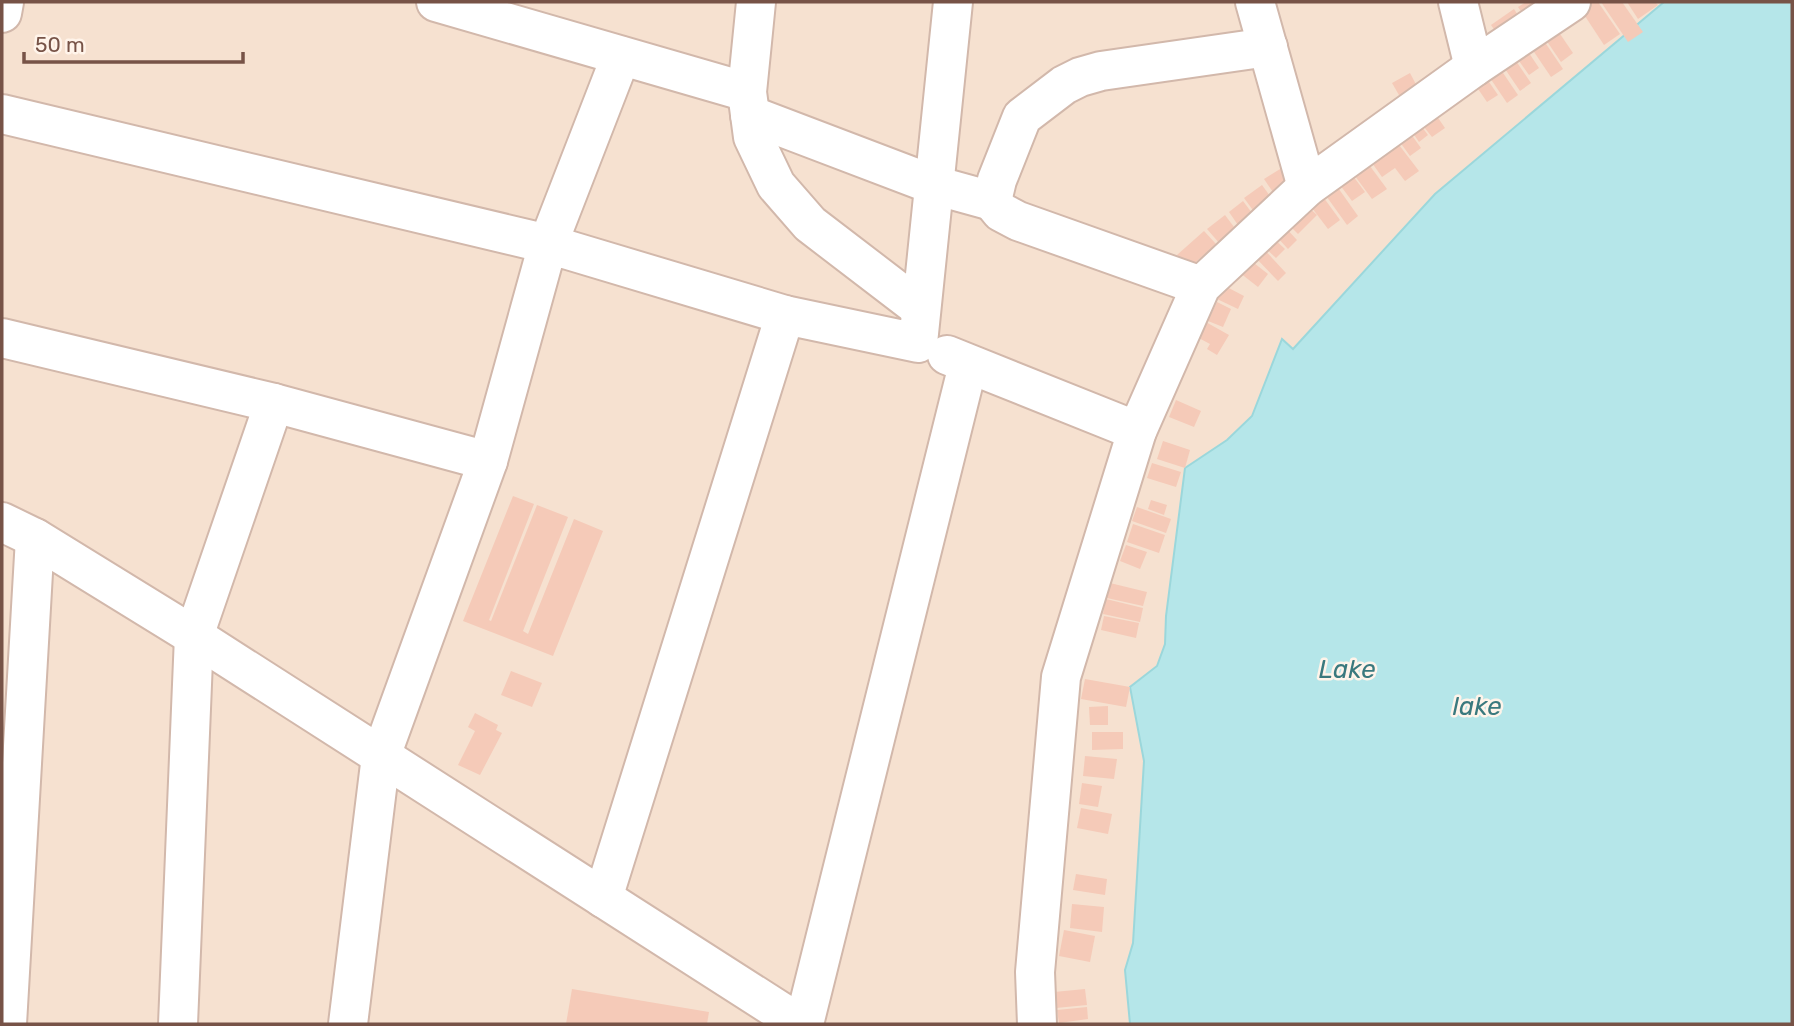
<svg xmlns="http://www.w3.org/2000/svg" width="1794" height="1026" viewBox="0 0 1794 1026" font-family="Rubik,sans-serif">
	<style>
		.residential { fill: #f6e1d0 }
		.water { fill: #b5e6e9; stroke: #9bd7db; stroke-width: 2 }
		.building { fill: #f5cab8 }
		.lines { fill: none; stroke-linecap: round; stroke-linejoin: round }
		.minor-casing { stroke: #d2b8ab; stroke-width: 42 }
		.minor { stroke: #fff; stroke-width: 38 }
		.labels { text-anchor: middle; stroke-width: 5; stroke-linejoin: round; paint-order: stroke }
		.water-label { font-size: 26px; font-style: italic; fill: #3a797e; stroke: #fff4ea }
	</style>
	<rect width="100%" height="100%" fill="#fef0e2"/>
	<rect class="residential" x="2" y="2" width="1790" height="1022"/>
	<path class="water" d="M1664,2H1792V1024H1130L1125,970L1133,943L1144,761L1130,687L1157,666L1165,644L1166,616L1185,468L1227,440L1252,416L1282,339L1293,349L1435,194Z"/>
	<g class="building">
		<path d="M1526,2H1542L1529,23L1518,7Z"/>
		<path d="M1593,2H1598L1620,34L1604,45L1581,10Z"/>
		<path d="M1601,2H1622L1643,32L1628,42Z"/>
		<path d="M1627,2H1655L1658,5L1638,19Z"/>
		<path d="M1514,9L1525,26L1502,41L1491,25Z"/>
		<path d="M1556,28L1573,53L1561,62L1544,37Z"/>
		<path d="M1540,35L1563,69L1551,77L1528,43Z"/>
		<path d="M1525,47L1539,68L1529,75L1514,54Z"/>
		<path d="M1512,55L1531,83L1520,91L1501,63Z"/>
		<path d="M1499,67L1518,95L1507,103L1488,75Z"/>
		<path d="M1410,73L1420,92L1403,102L1392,83Z"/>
		<path d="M1487,79L1498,95L1487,102L1476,86Z"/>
		<path d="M1434,112L1445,128L1432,137L1420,122Z"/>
		<path d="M1419,123L1428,135L1419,142L1410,129Z"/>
		<path d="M1408,130L1421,148L1410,156L1397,138Z"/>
		<path d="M1396,141L1419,171L1405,181L1395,168L1382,177L1370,160L1381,151L1386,158L1382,151Z"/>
		<path d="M1364,158L1387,189L1372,199L1349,168Z"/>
		<path d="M1285,166L1295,183L1275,195L1264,179Z"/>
		<path d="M1350,172L1365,192L1352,201L1337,181Z"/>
		<path d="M1262,185L1273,200L1255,213L1244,198Z"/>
		<path d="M1336,185L1358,216L1347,225L1324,193Z"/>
		<path d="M1321,194L1340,220L1328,229L1309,204Z"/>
		<path d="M1243,201L1255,217L1240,228L1229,212Z"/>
		<path d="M1306,205L1317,215L1298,234L1288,224Z"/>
		<path d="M1225,215L1237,231L1220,244L1207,229Z"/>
		<path d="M1284,226L1297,240L1288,249L1275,235Z"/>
		<path d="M1204,231L1216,244L1189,268L1177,255Z"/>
		<path d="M1271,236L1285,249L1276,258L1262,245Z"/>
		<path d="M1262,247L1286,273L1278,281L1253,255Z"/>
		<path d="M1245,256L1268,274L1258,287L1235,269Z"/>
		<path d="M1223,285L1244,296L1238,309L1217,299Z"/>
		<path d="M1217,302L1231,309L1223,327L1208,321Z"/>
		<path d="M1204,321L1229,335L1217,355L1207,349L1210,344L1195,336Z"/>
		<path d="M1176,400L1201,411L1194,427L1169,417Z"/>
		<path d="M1163,441L1190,450L1185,468L1157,459Z"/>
		<path d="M1152,463L1181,472L1176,487L1147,478Z"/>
		<path d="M513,496L534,504L489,620L491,621L537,505L568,517L523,631L528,634L574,519L603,531L553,656L463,621Z"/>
		<path d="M1151,500L1167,505L1164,515L1148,509Z"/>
		<path d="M1137,507L1171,519L1166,533L1132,521Z"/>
		<path d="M1133,524L1165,535L1159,553L1127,542Z"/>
		<path d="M1126,545L1147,552L1140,569L1120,561Z"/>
		<path d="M1110,583L1147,592L1143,606L1107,598Z"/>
		<path d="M1106,599L1143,608L1140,622L1103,614Z"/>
		<path d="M1104,616L1139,623L1136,638L1101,630Z"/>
		<path d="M511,671L542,683L532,707L501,695Z"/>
		<path d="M1085,679L1130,687L1126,707L1081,699Z"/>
		<path d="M1108,706V725H1090L1089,707Z"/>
		<path d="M475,713L498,725L496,730L502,733L480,775L458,765L475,731L468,727Z"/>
		<path d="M1092,732H1123V749L1092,750Z"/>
		<path d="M1085,756L1117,759L1114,779L1083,776Z"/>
		<path d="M1082,783L1102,786L1098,807L1079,804Z"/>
		<path d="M1081,808L1112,814L1108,834L1077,828Z"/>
		<path d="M1076,874L1107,879L1105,895L1073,890Z"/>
		<path d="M1072,904L1104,907L1102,932L1070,928Z"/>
		<path d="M1064,930L1095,936L1090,962L1059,956Z"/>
		<path d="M572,989L709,1012L707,1024H566Z"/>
		<path d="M1085,989L1087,1005L1056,1008L1054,992Z"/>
		<path d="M1087,1007L1088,1019L1059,1023L1057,1010Z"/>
	</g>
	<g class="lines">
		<defs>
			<g id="minor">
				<path d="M436,2L747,92"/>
				<path d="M756,2L747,92L753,137L776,185L810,224L921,309"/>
				<path d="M1255,2L1307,187"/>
				<path d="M1458,2L1474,67"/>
				<path d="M2,13L4,2"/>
				<path d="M2,114L548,244L621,56"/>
				<path d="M750,115L934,185L992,201"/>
				<path d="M1201,286L1018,221L1001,212L992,201L997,180L1022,117L1064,85L1080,77L1101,71L1268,47"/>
				<path d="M2,338L274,403L488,461"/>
				<path d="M947,355L1137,431"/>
				<path d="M2,522L35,538L194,636L800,1024"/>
				<path d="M603,898L785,315L918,343L953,2"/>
				<path d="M7,1024L35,538"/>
				<path d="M178,1024L194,636L274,403"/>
				<path d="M348,1024L381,756L488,461L548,244L785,315"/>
				<path d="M804,1024L968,365"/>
				<path d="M1037,1024L1035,972L1061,677L1137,431L1201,286L1307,187L1474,67L1571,2"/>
			</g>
		</defs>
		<use href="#minor" class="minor-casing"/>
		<use href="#minor" class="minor"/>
	</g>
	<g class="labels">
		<g class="water-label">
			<text x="1347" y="678">Lake</text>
			<text x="1477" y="715">lake</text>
		</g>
	</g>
	<rect width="1794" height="1026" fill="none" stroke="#775347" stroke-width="7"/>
	<path d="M24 52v10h219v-10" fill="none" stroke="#775347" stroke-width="3.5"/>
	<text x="35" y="52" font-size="21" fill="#775347" stroke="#fff4ea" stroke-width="5" paint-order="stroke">50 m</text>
</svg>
